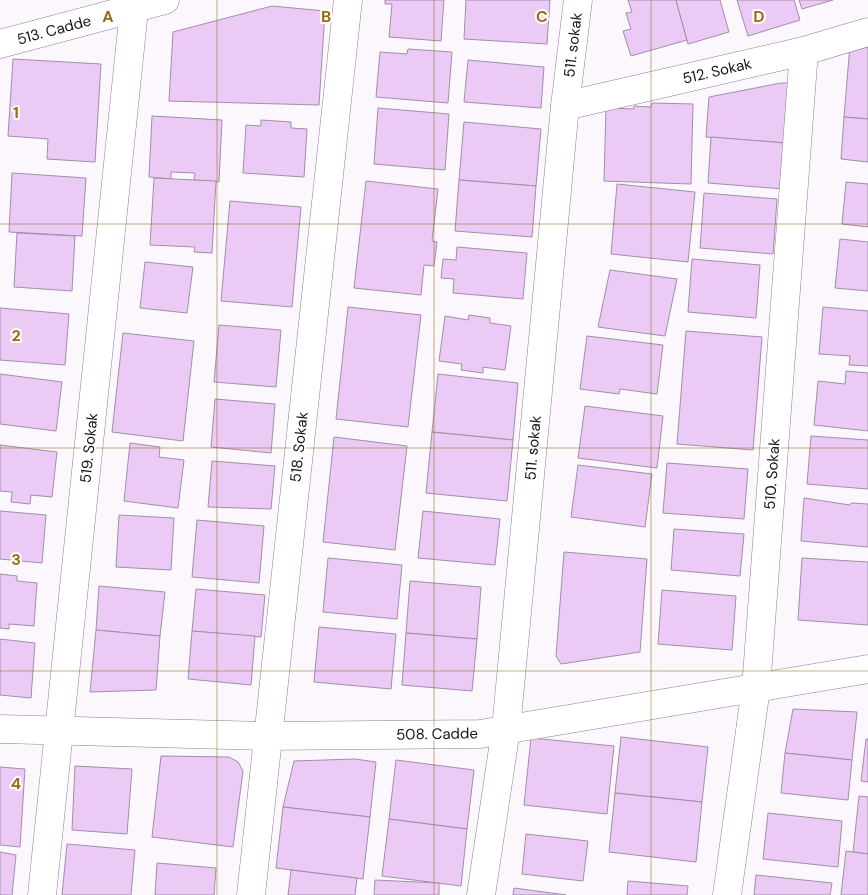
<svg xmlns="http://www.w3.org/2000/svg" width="868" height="895" viewBox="0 0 868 895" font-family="'DM Sans',sans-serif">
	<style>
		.building { fill: #ebcbf6; stroke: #a18ea8 }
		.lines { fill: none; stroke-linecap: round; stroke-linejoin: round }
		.street-casing { stroke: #8f7d96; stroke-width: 29 }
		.secondary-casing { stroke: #8f7d96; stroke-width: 29 }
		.street { stroke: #fff; stroke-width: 28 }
		.secondary { stroke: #fff; stroke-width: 28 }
		.grid { fill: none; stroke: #956d17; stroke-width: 1; stroke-opacity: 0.55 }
		.labels { text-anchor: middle; stroke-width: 4; stroke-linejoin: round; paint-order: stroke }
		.street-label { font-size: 15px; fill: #171019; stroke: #fff }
		.grid-label { font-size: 16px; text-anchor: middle; font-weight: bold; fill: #956d17; stroke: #fff; stroke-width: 4; stroke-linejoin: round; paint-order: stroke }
	</style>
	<rect width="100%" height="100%" fill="#fbf7fd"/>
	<g class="building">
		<path d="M385,0H444L441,41L389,37L392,4H385Z"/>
		<path d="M466,0H550L547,44L464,39Z"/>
		<path d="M628,0H676L687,40L631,56L623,31L631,29L626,13L632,12Z"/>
		<path d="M676,0H720L729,32L688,44Z"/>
		<path d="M737,0H794L800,20L748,36Z"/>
		<path d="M799,0H833L802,9Z"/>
		<path d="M272,6L325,11L319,105L169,101L173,32Z"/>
		<path d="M850,45L868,47V119L844,117Z"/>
		<path d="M408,49L452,52L448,103L376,97L380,52L407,54Z"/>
		<path d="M13,59L101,64L95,162L47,159L48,139L8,136Z"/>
		<path d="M468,60L544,67L541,108L464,102Z"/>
		<path d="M781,83H791L786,143L706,137L709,97Z"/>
		<path d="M652,103L693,104L691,184L604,181L606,108L634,109V106L651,107Z"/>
		<path d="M378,108L449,114L445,170L374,164Z"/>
		<path d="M152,116L222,120L219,182L194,180L195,173L171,172V179L149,177Z"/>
		<path d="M844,117L868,119V162L841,159Z"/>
		<path d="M261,120L291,122V128L307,129L304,177L243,173L246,125L261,126Z"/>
		<path d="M464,122L541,129L536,186L459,180Z"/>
		<path d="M711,137L786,143L783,189L708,183Z"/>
		<path d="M12,173L86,178L82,236L9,232Z"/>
		<path d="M154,178L216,181L212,253L194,252L195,247L150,245Z"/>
		<path d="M459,180L536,186L532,237L455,231Z"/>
		<path d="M366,181L438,189L432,241L437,242L434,266L424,265L421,295L354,288Z"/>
		<path d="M846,182L868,184V227L842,224Z"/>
		<path d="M617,184L695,192L688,262L611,254Z"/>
		<path d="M704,193L777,199L773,254L700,248Z"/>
		<path d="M230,201L301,207L292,307L221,301Z"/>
		<path d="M17,233L75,236L72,291L14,287Z"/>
		<path d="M840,239L868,242V291L835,288Z"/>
		<path d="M457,247L527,253L523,299L453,293L454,279L441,278L443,259L456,260Z"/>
		<path d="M692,259L760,265L756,318L688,312Z"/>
		<path d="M145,262L193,267L187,313L140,308Z"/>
		<path d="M610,270L677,279L665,336L598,327Z"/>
		<path d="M348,307L421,315L408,427L336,419Z"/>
		<path d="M823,307L868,311V366L849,365L850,356L819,354Z"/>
		<path d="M0,308L69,314L65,365L0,360Z"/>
		<path d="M469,315L490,318V323L511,326L505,370L483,367V373L461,370L462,364L439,361L445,316L468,320Z"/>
		<path d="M219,325L281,330L276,387L214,382Z"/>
		<path d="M686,331L762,337L753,450L677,444Z"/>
		<path d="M123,333L194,341L183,441L112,432Z"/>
		<path d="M587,336L663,345L657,394L620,389L619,394L580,389Z"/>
		<path d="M846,371L868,373V431L814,425L818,381L845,384Z"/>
		<path d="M0,374L62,382L56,431L0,424Z"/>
		<path d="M438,374L518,383L513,440L432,432Z"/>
		<path d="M215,399L275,404L271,453L211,447Z"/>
		<path d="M585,406L663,416L657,468L578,458Z"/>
		<path d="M432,432L513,440L507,501L426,493Z"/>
		<path d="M811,436L868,440V489L807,484Z"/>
		<path d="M334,437L407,446L395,550L323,542Z"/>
		<path d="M130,443L160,447L159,457L184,460L178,508L124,501Z"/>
		<path d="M0,445L57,452L52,497L31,495L30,504L11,502L12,492L0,491Z"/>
		<path d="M212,461L275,466L271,509L208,507Z"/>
		<path d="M667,463L748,469L744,519L663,513Z"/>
		<path d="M578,465L652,474L645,527L571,517Z"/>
		<path d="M804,498L850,505L851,503L868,504V547L801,541Z"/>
		<path d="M0,511L46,515L42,563L0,559Z"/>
		<path d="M423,511L500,519L495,565L418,558Z"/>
		<path d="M119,515L174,518L171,570L116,567Z"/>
		<path d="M197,520L264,526L259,583L192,577Z"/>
		<path d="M674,529L744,534L740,576L671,570Z"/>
		<path d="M564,552L647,559L640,652L561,664L556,656Z"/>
		<path d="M328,558L402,565L397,619L323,612Z"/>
		<path d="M802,558L868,562V625L798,620Z"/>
		<path d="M0,574L17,576V581L37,583L34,626L9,624V629L0,628Z"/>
		<path d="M410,581L481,587L477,639L406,633Z"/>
		<path d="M99,586L165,592L160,636L96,630Z"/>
		<path d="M196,589L265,595L261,637L192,631Z"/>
		<path d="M662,590L736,596L732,650L658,644Z"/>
		<path d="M319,627L396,634L391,689L314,682Z"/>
		<path d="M96,630L160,636L156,690L90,692Z"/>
		<path d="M192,631L255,636L251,685L188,679Z"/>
		<path d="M406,633L477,639L472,691L402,685Z"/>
		<path d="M0,639L35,643L31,698L0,695Z"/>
		<path d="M793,709L857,712L852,760L785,753Z"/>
		<path d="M621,737L708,747L702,802L615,793Z"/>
		<path d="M531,738L614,746L607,814L524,805Z"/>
		<path d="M866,739H868V782L861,781Z"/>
		<path d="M785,753L852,760L848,800L781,793Z"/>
		<path d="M161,756L229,757L238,762L243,771L233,847L152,837Z"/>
		<path d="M355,759L376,762L370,817L283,807L294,761Z"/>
		<path d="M396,760L474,770L467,829L389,819Z"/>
		<path d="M75,766L132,769L127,834L72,830Z"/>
		<path d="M0,767L25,769L20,847L0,845Z"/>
		<path d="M615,793L702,802L696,862L609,852Z"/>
		<path d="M859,796L868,797V854L853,852Z"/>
		<path d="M283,807L370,817L363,879L276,868Z"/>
		<path d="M768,813L842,821L838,867L763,859Z"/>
		<path d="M389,819L467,829L461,886L382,876Z"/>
		<path d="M526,834L588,841L583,881L522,874Z"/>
		<path d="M67,844L135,850L131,895H62Z"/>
		<path d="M846,851L868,854V895H841Z"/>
		<path d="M0,852L16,855L12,895H0Z"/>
		<path d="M157,863L216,868L214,895H155Z"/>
		<path d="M291,870L357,878L355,895H288Z"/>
		<path d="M756,875L832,883L830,895H754Z"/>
		<path d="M375,880L439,883V895H374Z"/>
		<path d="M628,881L688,886L687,895H627Z"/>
		<path d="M514,888L566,895H513Z"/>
	</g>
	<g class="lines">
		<defs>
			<g id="street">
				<path d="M565,106L804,51L868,32"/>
				<path d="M0,729L267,736L480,734L868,669"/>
				<path d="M42,895L135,0"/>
				<path d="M251,895L348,0"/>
				<path d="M481,895L506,729L565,106L578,0"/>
				<path d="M727,895L756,688L804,51"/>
			</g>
			<path id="secondary" d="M0,44L165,0"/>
		</defs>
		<use href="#street" class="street-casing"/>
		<use href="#secondary" class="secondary-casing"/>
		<use href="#street" class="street"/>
		<use href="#secondary" class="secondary"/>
	</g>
	<path class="grid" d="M217,0V895M434,0V895M651,0V895M0,224H868M0,448H868M0,671H868"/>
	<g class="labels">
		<g class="street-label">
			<text transform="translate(54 30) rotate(-15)" y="5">513. Cadde</text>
			<text transform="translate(573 45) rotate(-83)" y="5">511. sokak</text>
			<text transform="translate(717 71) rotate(-13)" y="5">512. Sokak</text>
			<text transform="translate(299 447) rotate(-84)" y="5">518. Sokak</text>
			<text transform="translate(89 448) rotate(-84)" y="5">519. Sokak</text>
			<text transform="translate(533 448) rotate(-85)" y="5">511. sokak</text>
			<text transform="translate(772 474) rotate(-86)" y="5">510. Sokak</text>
			<text transform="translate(437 734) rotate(-1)" y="5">508. Cadde</text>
		</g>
	</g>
	<g class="grid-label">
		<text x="108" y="22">A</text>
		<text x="326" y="22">B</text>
		<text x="542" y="22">C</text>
		<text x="759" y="22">D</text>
		<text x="16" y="118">1</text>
		<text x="16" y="341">2</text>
		<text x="16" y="565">3</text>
		<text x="16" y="789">4</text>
	</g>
</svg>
